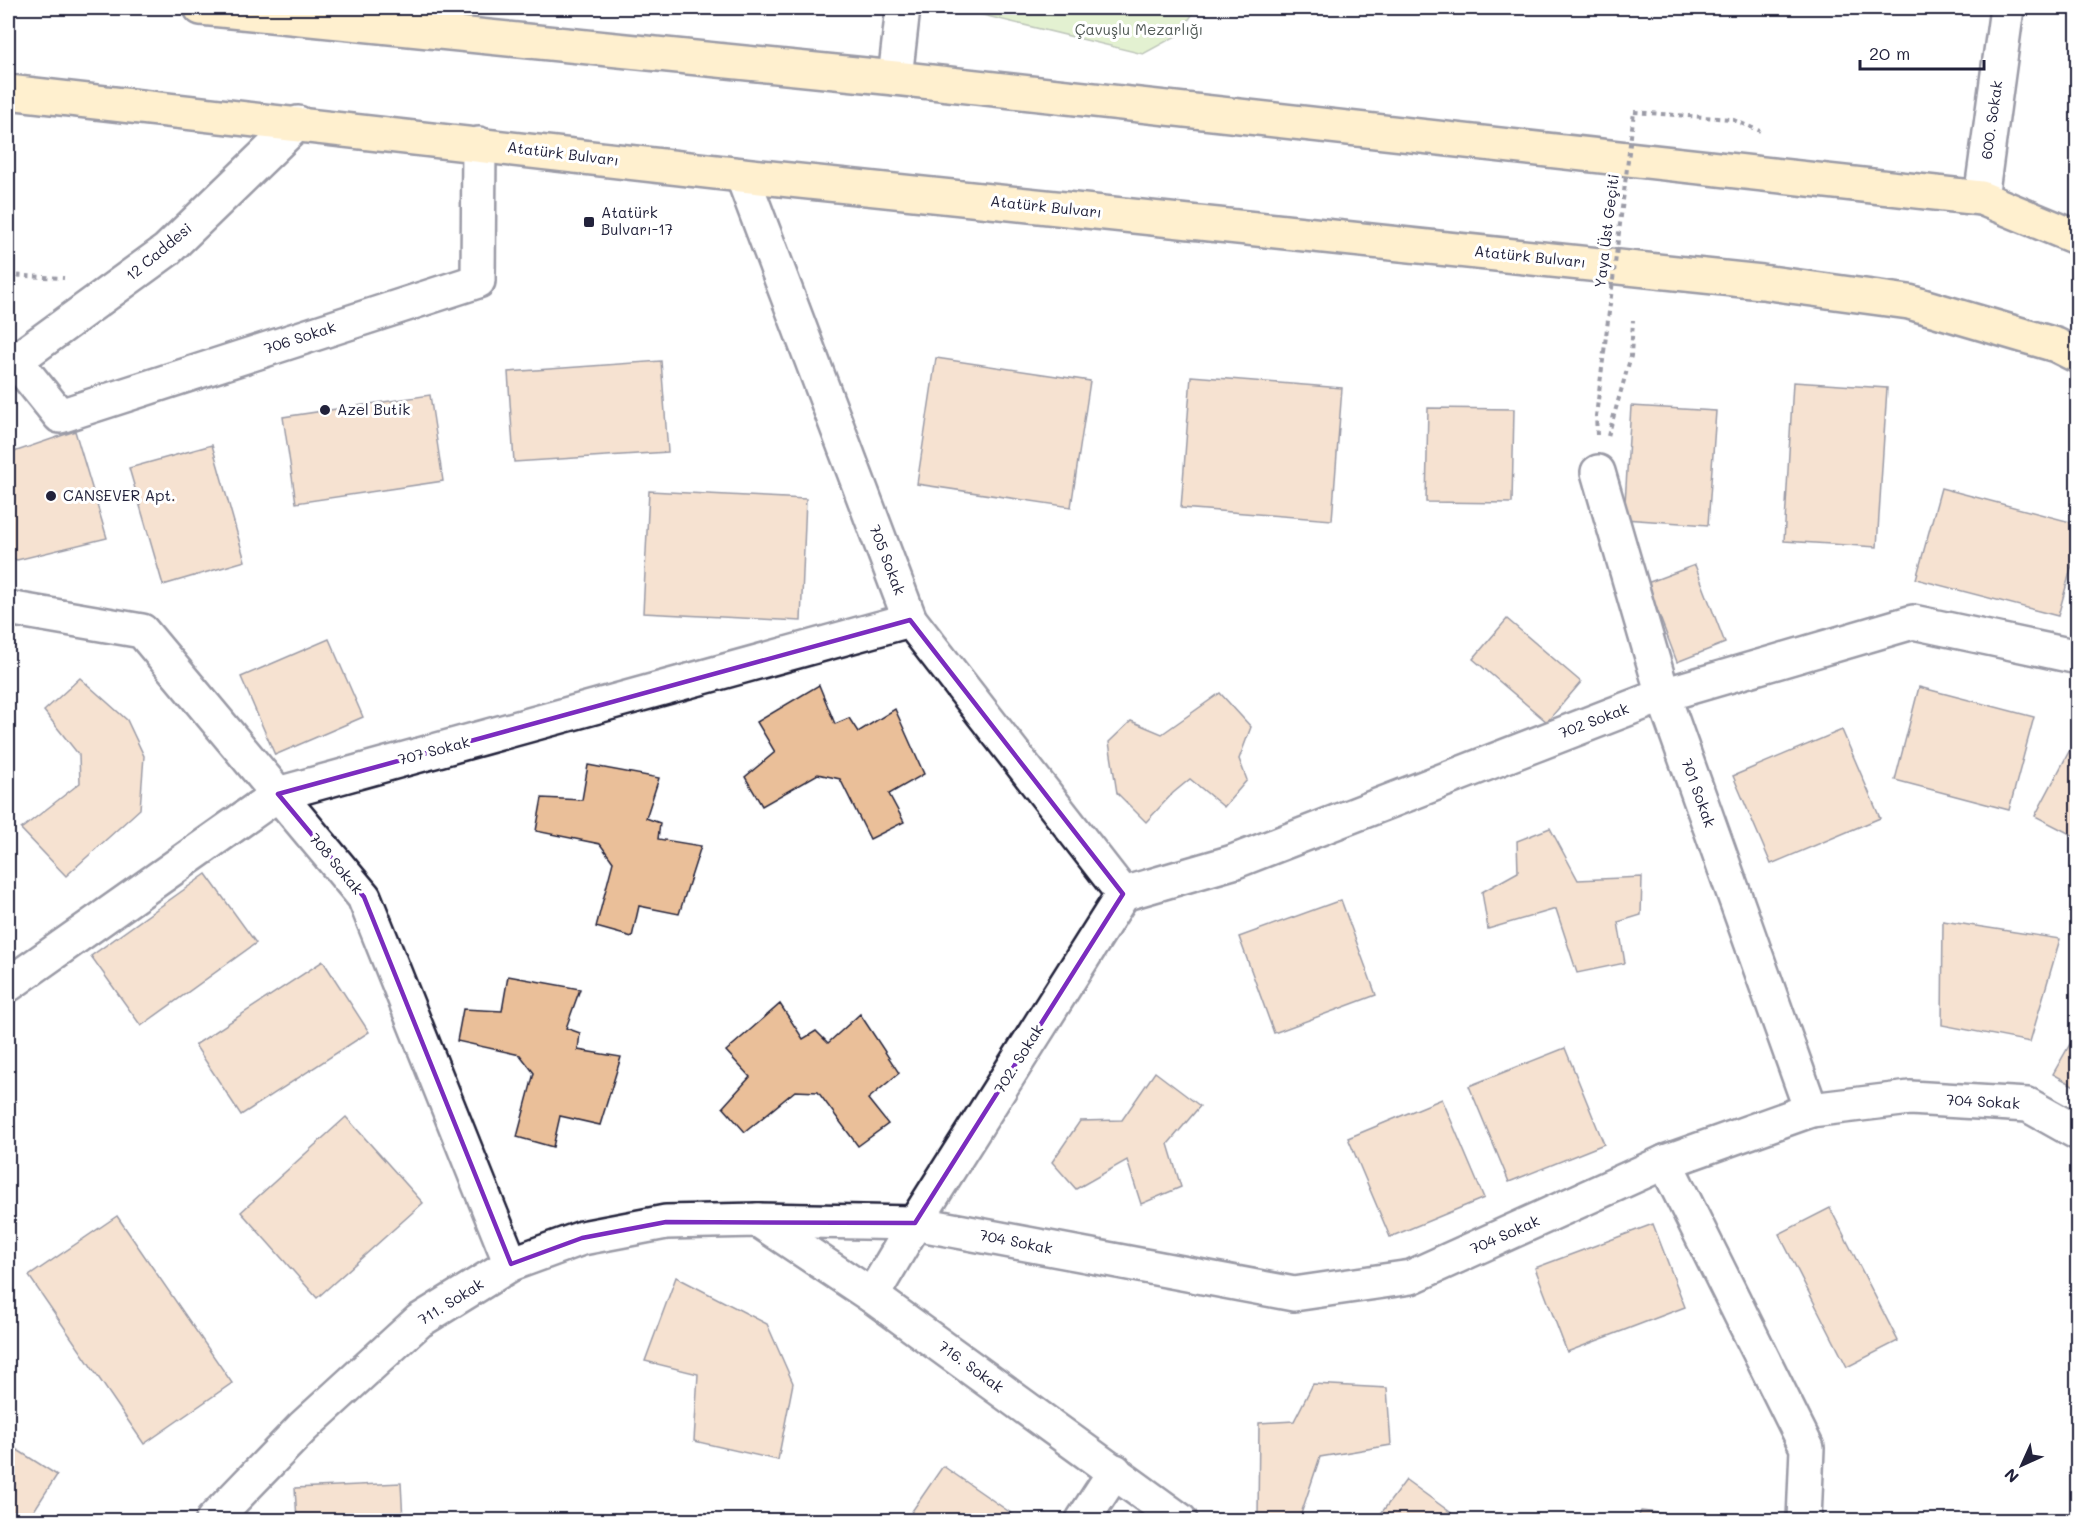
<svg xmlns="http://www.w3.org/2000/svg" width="2085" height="1528" viewBox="0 0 2085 1528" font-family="Mali,sans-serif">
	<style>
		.green { fill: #c2e199; stroke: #72826a; stroke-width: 1.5 }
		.building { fill: #eabf99; stroke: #22223b; stroke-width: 1.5 }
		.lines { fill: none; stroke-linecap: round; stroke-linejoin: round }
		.minor-casing { stroke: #22223b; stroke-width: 38 }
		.major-casing { stroke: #22223b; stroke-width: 38 }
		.path { stroke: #22223b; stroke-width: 4; stroke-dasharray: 4.5 4.5; stroke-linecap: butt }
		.minor { stroke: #fff; stroke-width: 33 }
		.major { stroke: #fedd96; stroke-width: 33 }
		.path-bridge { stroke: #22223b; stroke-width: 4; stroke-dasharray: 4.5 4.5; stroke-linecap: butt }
		.marked { fill: none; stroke: #7b2cbf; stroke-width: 4.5; stroke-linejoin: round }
		.poi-dot { fill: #22223b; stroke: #fff; stroke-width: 2 }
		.labels { text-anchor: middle; stroke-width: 6; stroke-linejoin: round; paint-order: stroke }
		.park-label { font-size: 15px; fill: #525b57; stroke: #fff }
		.street-label { font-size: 15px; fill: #22223b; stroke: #fff }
		.poi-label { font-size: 15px; fill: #22223b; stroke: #fff; text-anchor: start }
	</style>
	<rect width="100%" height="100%" fill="#fff"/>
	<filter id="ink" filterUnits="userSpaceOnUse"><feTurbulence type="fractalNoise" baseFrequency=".0167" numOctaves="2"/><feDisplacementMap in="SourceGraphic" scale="12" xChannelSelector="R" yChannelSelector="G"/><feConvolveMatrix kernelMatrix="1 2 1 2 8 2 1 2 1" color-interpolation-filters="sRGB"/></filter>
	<g filter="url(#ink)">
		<path class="green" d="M954,8H1197L1178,35L1143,54Z"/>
		<g class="building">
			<path d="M936,358L1090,381L1071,507L917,484Z"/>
			<path d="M661,361L668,452L514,462L508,372Z"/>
			<path d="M1191,376L1342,388L1332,520L1181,508Z"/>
			<path d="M1793,382L1887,388L1877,547L1784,541Z"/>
			<path d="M430,395L443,481L296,503L283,417Z"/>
			<path d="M1631,406L1716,411L1708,525L1624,519Z"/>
			<path d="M1428,408L1514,409L1512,503L1426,502Z"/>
			<path d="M75,431L107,538L17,560L8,557V454Z"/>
			<path d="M212,445L245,561L163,585L129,468Z"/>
			<path d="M1941,488L2078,524V543L2058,616L1916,579Z"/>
			<path d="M649,491L806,499L801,621L643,613Z"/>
			<path d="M1695,565L1725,643L1677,662L1647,583Z"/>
			<path d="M1507,619L1581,682L1547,722L1473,659Z"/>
			<path d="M329,639L363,717L275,755L241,677Z"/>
			<path d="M80,678L127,720L144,756L140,809L66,876L21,829L80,783L79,755L44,711Z"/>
			<path d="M819,685L835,724L849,718L858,732L895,709L924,774L889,794L904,822L870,839L840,779L818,774L762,806L745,777L775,752L757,722Z"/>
			<path d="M1919,687L2034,717L2009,810L1895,780Z"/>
			<path d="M1220,693L1251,727L1239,759L1247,780L1224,807L1190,779L1173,793L1146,822L1117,793L1109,742L1131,721L1162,734Z"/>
			<path d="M1842,730L1880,818L1771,864L1733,776Z"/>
			<path d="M2073,744L2078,746V838L2035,816Z"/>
			<path d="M588,765L659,778L646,818L660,823L658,839L701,846L679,914L639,906L632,937L596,927L613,862L600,844L536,831L542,798L582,800Z"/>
			<path d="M1550,828L1578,880L1642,877L1641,915L1618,922L1625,963L1577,973L1556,909L1488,929L1482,892L1518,872L1517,841Z"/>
			<path d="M206,874L256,943L141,1026L91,956Z"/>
			<path d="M1341,900L1376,995L1274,1033L1239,937Z"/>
			<path d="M1943,921L2060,939L2030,1042L1942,1025Z"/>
			<path d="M323,961L369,1032L241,1115L195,1045Z"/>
			<path d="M508,976L580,989L566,1028L580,1033L578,1050L621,1057L600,1125L560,1116L553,1147L517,1137L534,1073L520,1055L457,1041L463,1009L502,1011Z"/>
			<path d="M780,1004L803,1039L816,1031L828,1043L860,1014L899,1073L868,1099L888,1124L858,1146L818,1092L795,1091L745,1132L723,1107L750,1077L726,1051Z"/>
			<path d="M2078,1030V1088L2053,1074Z"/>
			<path d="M1565,1048L1604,1144L1509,1182L1469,1086Z"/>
			<path d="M1155,1072L1200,1106L1168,1144L1181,1187L1141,1204L1127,1160L1076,1189L1052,1162L1080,1121L1122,1120Z"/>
			<path d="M1442,1099L1484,1198L1390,1237L1348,1138Z"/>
			<path d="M346,1117L423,1203L317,1298L241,1212Z"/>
			<path d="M1830,1208L1898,1341L1847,1367L1779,1234Z"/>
			<path d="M117,1216L232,1383L144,1444L29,1276Z"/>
			<path d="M1653,1224L1685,1307L1567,1352L1535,1268Z"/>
			<path d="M676,1277L767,1324L793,1383L778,1460L694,1441L698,1374L645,1361Z"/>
			<path d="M1313,1384L1387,1388L1391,1445L1320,1457L1299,1520L1258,1518L1259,1423L1294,1421Z"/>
			<path d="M8,1444L57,1475L28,1520H8Z"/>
			<path d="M943,1466L1021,1520H906Z"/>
			<path d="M1406,1480L1461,1520H1376Z"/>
			<path d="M401,1483L403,1520H297L295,1488Z"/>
			<path d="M1641,1511L1692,1517L1693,1520H1637Z"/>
		</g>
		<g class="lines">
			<defs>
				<g id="minor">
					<path d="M895,78L903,8"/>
					<path d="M742,175L910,620L1123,894"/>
					<path d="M1981,198L2007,8"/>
					<path d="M15,360L60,416L478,281L479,144"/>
					<path d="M8,366L167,250L298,123"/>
					<path d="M1598,472L1663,695L1811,1110"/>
					<path d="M8,608L142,631L364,897L511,1264"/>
					<path d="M1123,894L1233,862L1663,695L1913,622L2078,657"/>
					<path d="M8,985L278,794L910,620"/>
					<path d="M1665,1162L1807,1448L1804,1520"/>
					<path d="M758,1220L872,1296L1180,1520"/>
					<path d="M872,1296L915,1223L1123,894"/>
					<path d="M213,1520L303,1427L419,1321L511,1264L582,1238L666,1222L758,1220L915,1223L1294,1294L1411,1277L1665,1162L1811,1110L1910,1098L2028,1105L2078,1133"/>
					<path d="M1083,1520L1115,1471"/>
				</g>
				<g id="major">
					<path d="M201,8L895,78L1981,198L2078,238"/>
					<path d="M8,92L742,175L1762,282L1909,302L2056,345L2078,356"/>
				</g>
			</defs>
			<use href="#minor" class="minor-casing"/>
			<use href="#major" class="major-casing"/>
			<g class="path">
				<path d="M1634,112L1731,119L1760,131"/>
				<path d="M8,275L64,278"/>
				<path d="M1597,435L1596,416L1604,352"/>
				<path d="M1608,436L1631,356L1633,320"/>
			</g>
			<use href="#minor" class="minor"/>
			<use href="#major" class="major"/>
			<path class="path-bridge" d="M1604,352L1634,112"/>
		</g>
	</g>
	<path d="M0 0H2085V1528H0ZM910,620L1123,894L915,1223L666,1222L582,1238L511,1264L364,897L278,794Z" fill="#fff" fill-opacity=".55" fill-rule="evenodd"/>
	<path class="marked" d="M910,620L1123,894L915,1223L666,1222L582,1238L511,1264L364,897L278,794Z"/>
	<g class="poi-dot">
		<rect x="583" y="216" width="12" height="12" rx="3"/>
		<circle cx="325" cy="410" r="6"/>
		<circle cx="51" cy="496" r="6"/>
	</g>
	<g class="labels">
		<g class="park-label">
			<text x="1139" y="35">Çavuşlu Mezarlığı</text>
		</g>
		<g class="street-label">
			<text transform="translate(1992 120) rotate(-82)" y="5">600. Sokak</text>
			<text transform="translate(563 154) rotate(7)" y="5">Atatürk Bulvarı</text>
			<text transform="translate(1046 207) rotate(6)" y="5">Atatürk Bulvarı</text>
			<text transform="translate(1607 231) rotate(-83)" y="5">Yaya Üst Geçiti</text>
			<text transform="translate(159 252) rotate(-40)" y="5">12 Caddesi</text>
			<text transform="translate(1530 257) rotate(6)" y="5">Atatürk Bulvarı</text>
			<text transform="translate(300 338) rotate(-18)" y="5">706 Sokak</text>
			<text transform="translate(887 560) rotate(69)" y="5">705 Sokak</text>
			<text transform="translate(1594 721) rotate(-21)" y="5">702 Sokak</text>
			<text transform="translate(434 751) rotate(-15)" y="5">707 Sokak</text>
			<text transform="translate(1698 793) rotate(70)" y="5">701 Sokak</text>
			<text transform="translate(336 864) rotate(50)" y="5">708 Sokak</text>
			<text transform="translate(1019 1059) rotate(-58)" y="5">702. Sokak</text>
			<text transform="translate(1983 1102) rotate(3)" y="5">704 Sokak</text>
			<text transform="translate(1505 1235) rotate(-24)" y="5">704 Sokak</text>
			<text transform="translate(1016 1242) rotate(11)" y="5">704 Sokak</text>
			<text transform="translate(451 1302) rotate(-32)" y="5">711. Sokak</text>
			<text transform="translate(971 1367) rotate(36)" y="5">716. Sokak</text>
		</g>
		<g class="poi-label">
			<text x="601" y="218">Atatürk<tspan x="601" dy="17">Bulvarı-17</tspan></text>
			<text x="337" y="415">Azel Butik</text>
			<text x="63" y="501">CANSEVER Apt.</text>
		</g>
	</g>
	<rect width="2085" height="1528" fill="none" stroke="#fff" stroke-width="30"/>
	<rect x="15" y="15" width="2055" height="1498" fill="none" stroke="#22223b" stroke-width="2" filter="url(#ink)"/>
	<g transform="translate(2022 1465) rotate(225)" stroke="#ffffff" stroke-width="4.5" paint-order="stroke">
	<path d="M0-4.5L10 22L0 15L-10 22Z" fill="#22223b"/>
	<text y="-9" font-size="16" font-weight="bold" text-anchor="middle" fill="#22223b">N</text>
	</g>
	<path d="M1860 60v9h124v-9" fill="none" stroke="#22223b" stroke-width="3"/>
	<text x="1869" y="60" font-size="18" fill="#22223b" stroke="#ffffff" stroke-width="4.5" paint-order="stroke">20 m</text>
</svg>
